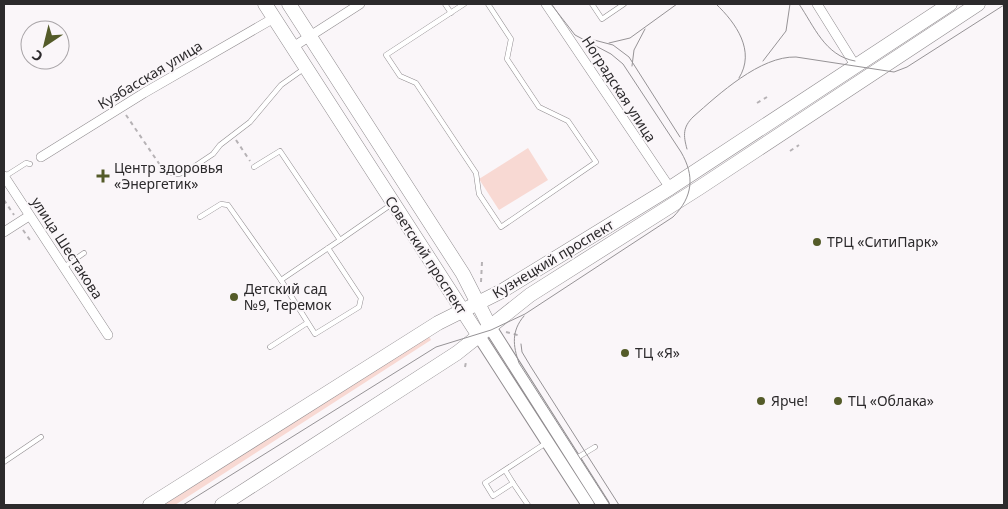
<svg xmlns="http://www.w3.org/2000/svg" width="1008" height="509" viewBox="0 0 1008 509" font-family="'Noto Sans',sans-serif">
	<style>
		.green { fill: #f8d9d3 }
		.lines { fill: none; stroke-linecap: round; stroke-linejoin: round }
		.lane-casing { stroke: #908c8f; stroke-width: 5.5 }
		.street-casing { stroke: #908c8f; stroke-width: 10 }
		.secondary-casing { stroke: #908c8f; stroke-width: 14 }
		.primary-casing { stroke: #908c8f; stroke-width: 15 }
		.path { stroke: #b6b2b5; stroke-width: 2; stroke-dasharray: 4 4; stroke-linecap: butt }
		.lane { stroke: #fff; stroke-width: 4.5 }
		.street { stroke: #fff; stroke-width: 9 }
		.secondary { stroke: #fff; stroke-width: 12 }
		.primary { stroke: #fff; stroke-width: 14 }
		.tram { stroke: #969396; stroke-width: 1 }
		.poi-dot { fill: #545b29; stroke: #faf6f9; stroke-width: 2 }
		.labels { text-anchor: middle; stroke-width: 4; stroke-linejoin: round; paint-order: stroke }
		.street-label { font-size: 14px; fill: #2c2a2c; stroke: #faf6f9 }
		.poi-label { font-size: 14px; fill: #2c2a2c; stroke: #faf6f9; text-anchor: start }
	</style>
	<rect width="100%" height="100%" fill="#faf6f9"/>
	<g class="green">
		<path d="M528,148L548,180L499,210L479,179Z"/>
		<path d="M428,334L431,340L175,505H164Z"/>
	</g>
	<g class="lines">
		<defs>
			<g id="lane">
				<path d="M445,4L451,13"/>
				<path d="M464,4L386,55L400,76L416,83L476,173L479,194L501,227L596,162L568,121L539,107L507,59L511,39L488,4"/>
				<path d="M592,4L602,19L624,4"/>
				<path d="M254,167L280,151L340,240L392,204"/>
				<path d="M164,171L178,174L186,172L213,154L220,145L250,122L281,85L305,68"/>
				<path d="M4,177L26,163L30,164"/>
				<path d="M200,217L221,204L228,205L281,280"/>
				<path d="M328,248L361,298L359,307L315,334L281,280L340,240"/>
				<path d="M64,267L84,253"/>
				<path d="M270,347L307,323"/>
				<path d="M575,459L595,447"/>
				<path d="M4,462L41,437"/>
				<path d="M505,470L513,483L493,496L485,483L546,443"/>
				<path d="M513,483L528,505"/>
			</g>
			<g id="street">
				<path d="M546,4L670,188"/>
				<path d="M817,4L855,65"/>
				<path d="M293,47L360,4"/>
				<path d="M41,157L144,93L274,18"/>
				<path d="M4,176L108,335"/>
				<path d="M4,232L29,216"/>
			</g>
			<g id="secondary">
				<path d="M490,327L603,505"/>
				<path d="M479,336L588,505"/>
			</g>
			<g id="primary">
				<path d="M265,4L479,336"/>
				<path d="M289,4L463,274L490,327"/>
				<path d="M150,505L438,323L502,291L670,188L950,4"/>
				<path d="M222,505L457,353L530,295L699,188L978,4"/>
			</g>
		</defs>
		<use href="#lane" class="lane-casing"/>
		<use href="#street" class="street-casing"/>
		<use href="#secondary" class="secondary-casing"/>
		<use href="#primary" class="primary-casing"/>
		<g class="path">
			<path d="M757,103L767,97"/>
			<path d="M126,115L160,165"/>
			<path d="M236,140L250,161"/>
			<path d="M790,151L799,145"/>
			<path d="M4,200L14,215"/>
			<path d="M23,230L30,240"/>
			<path d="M481,282L482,262"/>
			<path d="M506,332L521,336"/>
			<path d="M465,367L466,362"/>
		</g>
		<use href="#lane" class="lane"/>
		<use href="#street" class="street"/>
		<use href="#secondary" class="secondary"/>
		<use href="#primary" class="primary"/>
		<g class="tram">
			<path d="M716,4C736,23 756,51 739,78"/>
			<path d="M799,4C814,26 825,56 855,61"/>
			<path d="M594,40L613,45L629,57L680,137"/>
			<path d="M609,43L630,38L677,4"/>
			<path d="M763,61L786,31L790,4"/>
			<path d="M632,66L634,50L645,29"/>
			<path d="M687,149C683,135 683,127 693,117C719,94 760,56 796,57L894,72L907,67L1004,5"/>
			<path d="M524,316C511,331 513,346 519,363L610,505"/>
			<path d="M521,344L522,352L531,367L619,505"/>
			<path d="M183,505L436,347L491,330L525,314L673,217C693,197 695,176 681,152L623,64L611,54L575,35L551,4"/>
		</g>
	</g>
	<g class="poi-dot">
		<path d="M100.5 168.5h5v5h5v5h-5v5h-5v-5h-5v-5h5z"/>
		<circle cx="817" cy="242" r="5"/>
		<circle cx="234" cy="297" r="5"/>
		<circle cx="625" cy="353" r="5"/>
		<circle cx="761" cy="401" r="5"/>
		<circle cx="838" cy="401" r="5"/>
	</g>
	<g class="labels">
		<g class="street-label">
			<text transform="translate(150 75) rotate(-31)" y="5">Кузбасская улица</text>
			<text transform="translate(619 89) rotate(57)" y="5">Ноградская улица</text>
			<text transform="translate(67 248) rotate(57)" y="5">улица Шестакова</text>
			<text transform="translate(426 255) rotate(57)" y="5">Советский проспект</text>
			<text transform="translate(553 259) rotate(-31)" y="5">Кузнецкий проспект</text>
		</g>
		<g class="poi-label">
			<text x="114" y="173">Центр здоровья<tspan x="114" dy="16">«Энергетик»</tspan></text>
			<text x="827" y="247">ТРЦ «СитиПарк»</text>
			<text x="244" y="294">Детский сад<tspan x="244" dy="16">№9, Теремок</tspan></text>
			<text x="635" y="358">ТЦ «Я»</text>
			<text x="771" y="406">Ярче!</text>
			<text x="848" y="406">ТЦ «Облака»</text>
		</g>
	</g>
	<rect width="1008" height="509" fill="none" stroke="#2c2a2c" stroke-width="10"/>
	<g transform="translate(45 45) rotate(215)"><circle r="24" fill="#faf6f9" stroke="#a8a4a7"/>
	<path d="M0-4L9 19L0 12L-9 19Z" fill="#545b29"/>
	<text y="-8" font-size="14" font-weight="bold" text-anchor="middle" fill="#2c2a2c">С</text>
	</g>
</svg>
